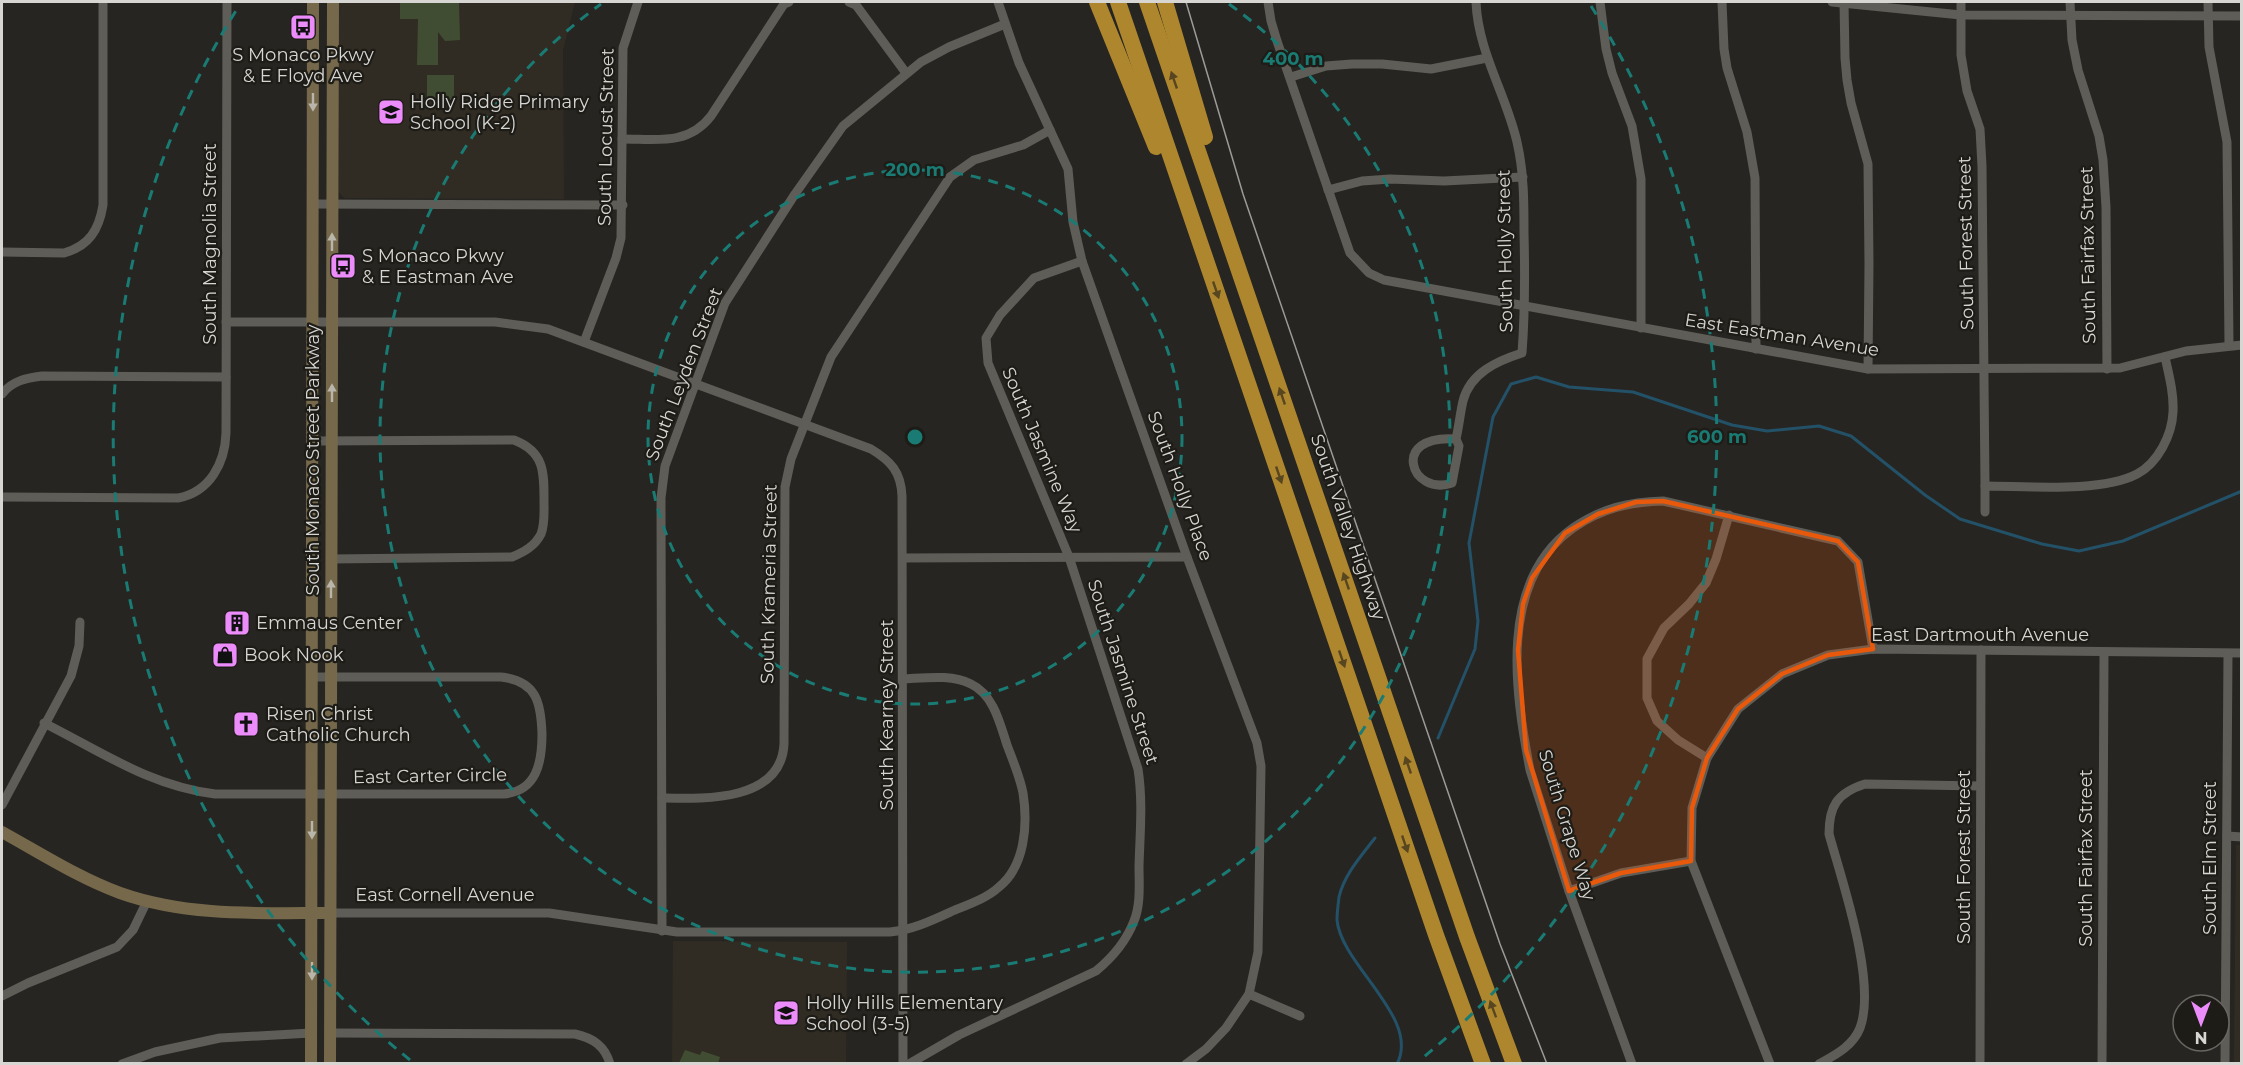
<svg xmlns="http://www.w3.org/2000/svg" width="2243" height="1065" viewBox="0 0 2243 1065" font-family="Montserrat,sans-serif">
	<style>
		.built { fill: #312c23 }
		.green { fill: #414d32 }
		.lines { fill: none; stroke-linecap: round; stroke-linejoin: round }
		.stream { stroke: #235168; stroke-width: 3 }
		.street { stroke: #5f5d58; stroke-width: 9 }
		.secondary { stroke: #76694b; stroke-width: 12 }
		.highway { stroke: #ad862e; stroke-width: 16 }
		.tram { stroke: #9c9b98; stroke-width: 1.5 }
		.oneway { fill: #574620 }
		.oneway2 { fill: #bab5aa }
		.marked { fill: #e8590c; fill-opacity: 0.2; stroke: #e8590c; stroke-width: 4.5; stroke-linejoin: round }
		.ring { fill: none; stroke: #197b73; stroke-width: 3; stroke-dasharray: 10 8 }
		.labels { text-anchor: middle; stroke-width: 4.5; stroke-linejoin: round; paint-order: stroke }
		.poi-label { font-size: 18px; fill: #d7d6d3; stroke: #1e1c17; text-anchor: start }
		.street-label { font-size: 18px; fill: #d7d6d3; stroke: #1e1c17 }
		.centre { fill: #197b73; stroke: #1e1c17; stroke-width: 3 }
		.ring-label { font-size: 18px; text-anchor: middle; font-weight: bold; fill: #197b73; stroke: #1e1c17; stroke-width: 4.5; stroke-linejoin: round; paint-order: stroke }
	</style>
	<rect width="100%" height="100%" fill="#272521"/>
	<g class="built">
		<path d="M339,2H575L563,50L564,199L345,198L342,196L339,192Z"/>
		<path d="M2236,845H2242L2241,1064L2234,1063Z"/>
		<path d="M673,941L847,942L846,1063L672,1064Z"/>
	</g>
	<g class="green">
		<path d="M400,2H459L460,40L445,41L438,32V65H417L418,19H400Z"/>
		<rect x="427" y="75" width="27" height="25"/>
		<path d="M685,1050L700,1055L702,1051L720,1057L718,1063H679Z"/>
	</g>
	<g class="lines">
		<g class="stream">
			<path d="M1438,738L1475,649L1478,621L1469,543L1493,417L1511,384L1536,377L1569,387L1633,392L1732,425L1767,431L1819,426L1851,436L1925,495L1960,519L2042,544L2079,551L2123,541L2242,491"/>
			<path d="M1375,838C1361,856 1344,875 1339,897C1338,905 1337,913 1337,920C1341,965 1421,1018 1397,1064"/>
		</g>
		<g class="street">
			<path d="M849,2L856,5L906,73"/>
			<path d="M998,2L1019,63L1068,169L1073,222L1082,261L1187,557L1257,743L1261,766L1258,952L1249,994L1226,1028L1206,1049L1186,1064"/>
			<path d="M1268,2L1271,21L1277,41L1350,253L1369,273L1384,280L1868,369L2120,368L2186,351L2242,345"/>
			<path d="M1600,2L1606,49L1612,73L1632,126L1641,179V328"/>
			<path d="M1722,2L1724,49L1727,68L1747,132L1755,178L1756,349"/>
			<path d="M1832,2L1961,15L2242,16"/>
			<path d="M1844,2L1845,58L1847,80L1851,103L1868,164L1869,264L1868,369"/>
			<path d="M1961,2V55L1967,91L1980,129L1982,166L1985,486"/>
			<path d="M2070,2L2072,40L2078,70L2099,136L2103,160L2106,207L2107,369"/>
			<path d="M2208,2L2209,47L2227,142L2229,345"/>
			<path d="M1291,77L1326,66L1352,64H1382L1431,69L1487,58"/>
			<path d="M622,139C656,139 688,146 711,116L784,4L789,2"/>
			<path d="M1328,190L1362,181L1390,179L1444,181L1523,177"/>
			<path d="M313,204L623,205"/>
			<path d="M2,252L64,253C89,246 99,230 103,205V2"/>
			<path d="M226,322H495L548,329L871,449C891,461 901,472 902,496L903,1064"/>
			<path d="M584,342L616,258L621,238L623,48L638,2"/>
			<path d="M2,394C12,381 26,378 42,376L226,377"/>
			<path d="M1456,439C1389,434 1411,497 1452,483L1459,446L1456,439C1459,426 1460,414 1463,401C1470,373 1497,361 1522,353C1525,313 1525,273 1524,233C1524,202 1524,172 1517,142C1506,94 1478,52 1476,2"/>
			<path d="M313,441L514,440C545,452 544,473 544,501C544,512 545,524 541,534C535,546 524,552 512,557L331,559"/>
			<path d="M2,497L178,498C210,492 225,463 226,433L227,2"/>
			<path d="M1985,512V486C2026,486 2101,493 2137,474C2158,463 2172,435 2173,412C2174,394 2169,375 2165,357"/>
			<path d="M1729,515L1716,559L1706,583L1689,604L1664,628L1647,659V698L1657,721L1678,740L1707,758L1738,709L1782,674L1828,655L1873,649L2242,653"/>
			<path d="M903,558L1187,557"/>
			<path d="M44,723C102,752 150,786 215,794H504C537,791 542,762 542,734C541,703 537,681 501,677H313"/>
			<path d="M1707,758L1692,808L1691,861L1770,1064"/>
			<path d="M662,798C704,799 781,802 784,744L785,487L791,459L831,357L950,177L974,160L1023,145L1050,130"/>
			<path d="M2,805L71,676L79,646L80,622"/>
			<path d="M2227,836L2242,837"/>
			<path d="M1569,891L1621,873L1691,861"/>
			<path d="M330,913H549L677,932H890C913,930 933,920 955,910C970,904 987,898 999,887C1025,866 1028,825 1023,793C1020,777 1013,761 1007,745C1000,724 994,695 971,684C952,674 925,678 903,679"/>
			<path d="M662,931L661,498L665,466L725,303L795,194L843,126L921,62L949,47L1005,24"/>
			<path d="M1249,994L1300,1016"/>
			<path d="M2,996L28,983L117,947L133,930L147,901"/>
			<path d="M331,1033L575,1034C593,1038 605,1046 610,1064"/>
			<path d="M122,1064L155,1052L220,1038L311,1033"/>
			<path d="M909,1064L959,1035L1096,971C1113,957 1126,942 1134,921C1141,904 1139,883 1139,866C1140,833 1143,801 1138,769L1069,557L988,363L986,338L1000,315L1034,278L1082,261"/>
			<path d="M1632,1064L1569,891L1530,770C1515,692 1498,581 1573,528C1602,508 1629,502 1663,501L1838,541L1858,562L1873,649"/>
			<path d="M1819,1064C1835,1055 1853,1046 1860,1028C1877,982 1842,881 1829,834C1829,806 1837,793 1865,784L1980,786"/>
			<path d="M1980,1064L1981,650"/>
			<path d="M2102,1064L2104,652"/>
			<path d="M2225,1064L2228,654"/>
		</g>
		<g class="secondary">
			<path d="M2,832C40,853 79,878 120,893C188,917 260,913 330,913"/>
			<path d="M311,1064L313,2"/>
			<path d="M330,1064L333,2"/>
		</g>
		<g class="highway">
			<path d="M1097,2L1156,147"/>
			<path d="M1118,2L1436,935L1483,1064"/>
			<path d="M1147,2L1467,937L1514,1064"/>
			<path d="M1165,2L1205,137"/>
		</g>
		<path class="tram" d="M1186,2L1243,194L1500,944L1547,1064"/>
	</g>
	<defs><path id="oneway-solid" d="M-6-.8H1V-3.2L6.5 0L1 3.2V.8H-6Z" transform="scale(1.5)"/></defs>
	<g class="oneway">
		<use href="#oneway-solid" transform="translate(1174 80) rotate(-109)"/>
		<use href="#oneway-solid" transform="translate(1216 290) rotate(71)"/>
		<use href="#oneway-solid" transform="translate(1282 396) rotate(-109)"/>
		<use href="#oneway-solid" transform="translate(1279 475) rotate(71)"/>
		<use href="#oneway-solid" transform="translate(1346 581) rotate(-109)"/>
		<use href="#oneway-solid" transform="translate(1342 659) rotate(71)"/>
		<use href="#oneway-solid" transform="translate(1408 765) rotate(-109)"/>
		<use href="#oneway-solid" transform="translate(1405 844) rotate(71)"/>
		<use href="#oneway-solid" transform="translate(1493 1009) rotate(-110)"/>
	</g>
	<g class="oneway2">
		<use href="#oneway-solid" transform="translate(313 102) rotate(90)"/>
		<use href="#oneway-solid" transform="translate(332 242) rotate(-90)"/>
		<use href="#oneway-solid" transform="translate(332 393) rotate(-90)"/>
		<use href="#oneway-solid" transform="translate(331 589) rotate(-90)"/>
		<use href="#oneway-solid" transform="translate(312 830) rotate(90)"/>
		<use href="#oneway-solid" transform="translate(312 971) rotate(90)"/>
	</g>
	<path class="marked" d="M1663,501L1838,541L1858,562L1873,649L1828,655L1782,674L1738,709L1707,758L1692,808L1691,861L1621,873L1569,891L1526,750L1518,650L1523,604L1532,578L1565,533L1598,514L1636,502Z"/>
	<g class="ring">
		<circle cx="915" cy="437" r="267"/>
		<path d="M1229 4A535 535 0 1 1 601 4"/>
		<path d="M410 1060A802 802 0 0 1 239 6M1591 6A802 802 0 0 1 1420 1060"/>
	</g>
	<defs>
		<symbol id="bus-square" viewBox="-11 -11 22 22"><rect x="-9" y="-9" width="18" height="18" rx="4" fill="#ec8cfa" stroke="#1e1c17"/><path d="M-5-6H5V4H4V6H2V4H-2V6H-4V4H-5ZM-3.5-4V0h7V-4ZM-3.5 1.2v1.5H-2V1.2ZM2 1.2v1.5H3.5V1.2Z" fill="#111"/></symbol>
		<symbol id="school-square" viewBox="-11 -11 22 22"><rect x="-9" y="-9" width="18" height="18" rx="4" fill="#ec8cfa" stroke="#1e1c17"/><path d="M0-5L7-2L0 1L-7-2ZM-4 1L0 2.5L4 1V4Q0 6-4 4Z" fill="#111"/></symbol>
		<symbol id="building-square" viewBox="-11 -11 22 22"><rect x="-9" y="-9" width="18" height="18" rx="4" fill="#ec8cfa" stroke="#1e1c17"/><path d="M-4-6H4V6H1V3H-1V6H-4ZM-2.5-4.3h1.7v1.8h-1.7ZM.8-4.3h1.7v1.8H.8ZM-2.5-1h1.7V.8h-1.7ZM.8-1h1.7V.8H.8Z" fill="#111"/></symbol>
		<symbol id="shop-square" viewBox="-11 -11 22 22"><rect x="-9" y="-9" width="18" height="18" rx="4" fill="#ec8cfa" stroke="#1e1c17"/><path d="M-5-2.5h2.3a2.7 3.5 0 0 1 5.4 0H5L5.5 6h-11ZM-1.5-2.5h3a1.5 2.3 0 0 0-3 0Z" fill="#111"/></symbol>
		<symbol id="church-square" viewBox="-11 -11 22 22"><rect x="-9" y="-9" width="18" height="18" rx="4" fill="#ec8cfa" stroke="#1e1c17"/><path d="M-1.2-6h2.4v3.5h3.3v2.4h-3.3V6h-2.4V-.1h-3.3v-2.4h3.3Z" fill="#111"/></symbol>
	</defs>
	<g fill-rule="evenodd">
		<use href="#bus-square" x="288" y="12" width="30" height="30"/>
		<use href="#school-square" x="376" y="97" width="30" height="30"/>
		<use href="#bus-square" x="328" y="251" width="30" height="30"/>
		<use href="#building-square" x="222" y="608" width="30" height="30"/>
		<use href="#shop-square" x="210" y="640" width="30" height="30"/>
		<use href="#church-square" x="231" y="709" width="30" height="30"/>
		<use href="#school-square" x="771" y="998" width="30" height="30"/>
	</g>
	<g class="labels">
		<g class="poi-label">
			<text x="303" y="61" text-anchor="middle">S Monaco Pkwy<tspan x="303" dy="21">&amp; E Floyd Ave</tspan></text>
			<text x="410" y="108">Holly Ridge Primary<tspan x="410" dy="21">School (K-2)</tspan></text>
			<text x="362" y="262">S Monaco Pkwy<tspan x="362" dy="21">&amp; E Eastman Ave</tspan></text>
			<text x="256" y="629">Emmaus Center</text>
			<text x="244" y="661">Book Nook</text>
			<text x="266" y="720">Risen Christ<tspan x="266" dy="21">Catholic Church</tspan></text>
			<text x="806" y="1009">Holly Hills Elementary<tspan x="806" dy="21">School (3-5)</tspan></text>
		</g>
		<g class="street-label">
			<text transform="translate(606 137) rotate(-89)" y="6">South Locust Street</text>
			<text transform="translate(1966 243) rotate(-91)" y="6">South Forest Street</text>
			<text transform="translate(210 244) rotate(-90)" y="6">South Magnolia Street</text>
			<text transform="translate(1505 251) rotate(-91)" y="6">South Holly Street</text>
			<text transform="translate(2088 255) rotate(-91)" y="6">South Fairfax Street</text>
			<text transform="translate(1782 335) rotate(9)" y="6">East Eastman Avenue</text>
			<text transform="translate(684 374) rotate(-69)" y="6">South Leyden Street</text>
			<text transform="translate(1042 450) rotate(67)" y="6">South Jasmine Way</text>
			<text transform="translate(313 460) rotate(-90)" y="6">South Monaco Street Parkway</text>
			<text transform="translate(1180 486) rotate(70)" y="6">South Holly Place</text>
			<text transform="translate(1348 527) rotate(71)" y="6">South Valley Highway</text>
			<text transform="translate(769 584) rotate(-89)" y="6">South Krameria Street</text>
			<text x="1980" y="641">East Dartmouth Avenue</text>
			<text transform="translate(1123 672) rotate(72)" y="6">South Jasmine Street</text>
			<text transform="translate(887 715) rotate(-90)" y="6">South Kearney Street</text>
			<text transform="translate(430 776) rotate(-1)" y="6">East Carter Circle</text>
			<text transform="translate(1567 825) rotate(73)" y="6">South Grape Way</text>
			<text transform="translate(1964 857) rotate(-90)" y="6">South Forest Street</text>
			<text transform="translate(2086 858) rotate(-90)" y="6">South Fairfax Street</text>
			<text transform="translate(2210 858) rotate(-90)" y="6">South Elm Street</text>
			<text x="445" y="901">East Cornell Avenue</text>
		</g>
	</g>
	<circle cx="915" cy="437" r="9" class="centre"/>
	<g class="ring-label">
		<text x="1293" y="65">400 m</text>
		<text x="915" y="176">200 m</text>
		<text x="1717" y="443">600 m</text>
	</g>
	<rect width="2243" height="1065" fill="none" stroke="#d7d6d3" stroke-width="6"/>
	<g transform="translate(2201 1023) rotate(180)"><circle r="28" fill="#1e1c17" stroke="#686662" stroke-width="1.5"/>
	<path d="M0-4.5L10 22L0 15L-10 22Z" fill="#ec8cfa"/>
	<text y="-9" font-size="16" font-weight="bold" text-anchor="middle" fill="#d7d6d3">N</text>
	</g>
</svg>
